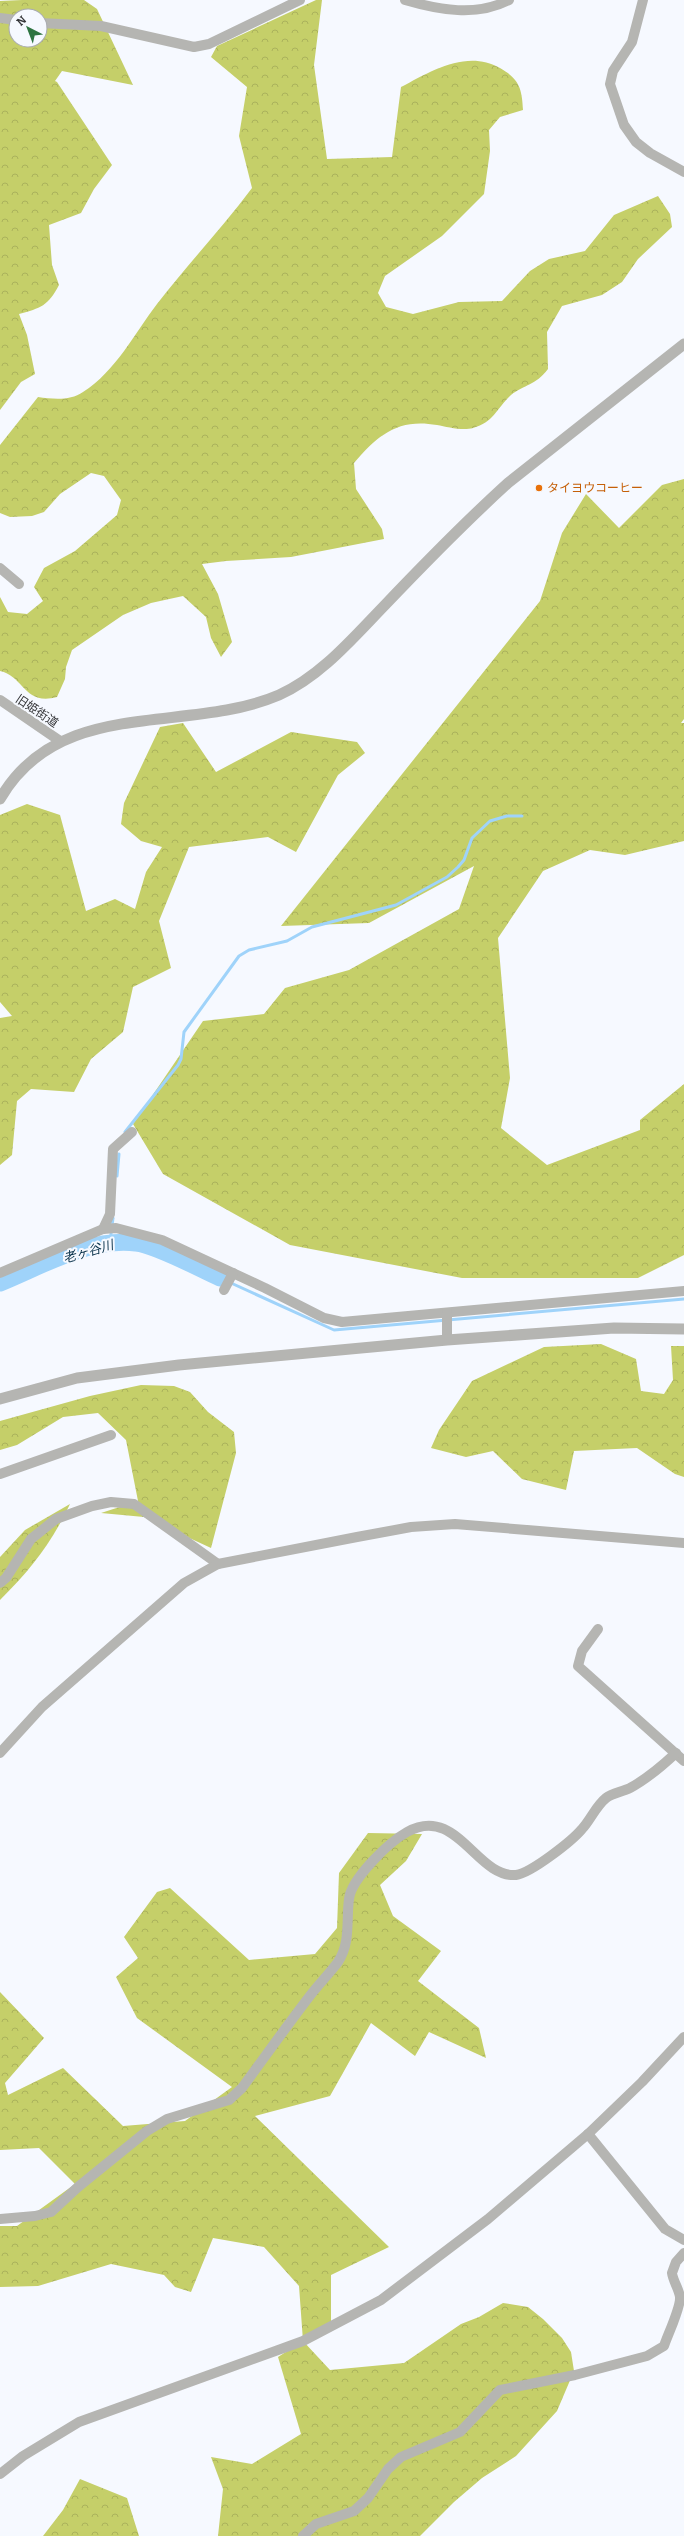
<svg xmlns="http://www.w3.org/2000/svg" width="684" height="2536" viewBox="0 0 684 2536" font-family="Bitter,'Noto Sans JP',serif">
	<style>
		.forest { fill: url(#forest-crowns); fill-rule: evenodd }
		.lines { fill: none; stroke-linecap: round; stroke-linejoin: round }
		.stream { stroke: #9fd3fa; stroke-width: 3 }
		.river { stroke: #9fd3fa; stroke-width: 17 }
		.minor { stroke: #b5b5b2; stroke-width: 10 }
		.tertiary { stroke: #b5b5b2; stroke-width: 11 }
		.food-dot { fill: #e8710a; stroke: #f6f9ff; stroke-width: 1.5 }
		.labels { text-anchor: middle; stroke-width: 4; stroke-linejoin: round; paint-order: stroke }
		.food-label { font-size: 12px; fill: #c56008; stroke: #f6f9ff; text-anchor: start }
		.street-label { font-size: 12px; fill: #353639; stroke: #f6f9ff }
		.water-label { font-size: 13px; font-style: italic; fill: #08314a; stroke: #f6f9ff }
	</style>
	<defs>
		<pattern id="forest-crowns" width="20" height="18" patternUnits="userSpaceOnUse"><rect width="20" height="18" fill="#c5cf69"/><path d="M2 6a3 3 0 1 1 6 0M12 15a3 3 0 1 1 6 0" fill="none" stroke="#aab25c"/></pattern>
	</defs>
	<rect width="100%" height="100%" fill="#f6f9ff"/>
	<g class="forest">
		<path d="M22,0H84L97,9L133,85L62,71L55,81L57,82L112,165L94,189L81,213L49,225L52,265L59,285C48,306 41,308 19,314L27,335L35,374L21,382L0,410V1ZM16,16H40V40H16Z"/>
		<path d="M316,0H322L314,65L327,159L392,157L401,87C431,71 467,49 500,68C519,79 522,88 523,110L500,117L489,130L490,151L484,194L442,236L385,276L378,293L386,307L413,314L459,302L502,301L530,271L549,259L585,251L614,215L658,196L670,214L672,227L638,259L622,282L602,295L562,306L547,332L548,369C535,386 525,384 511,395C496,409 494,422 473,428C463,431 447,427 437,425C398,418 378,435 354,463L356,489L382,529L384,539L291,557L226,561L202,564L218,594L232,642L221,657L211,638L206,617L183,596L151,603L123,615L72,650L66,667L65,679L57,697C24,706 24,676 0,671V597L8,612L27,614L43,601L34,587L44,568L75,551L117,515L121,500L104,476L91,473L60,494L44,512L32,516L10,517L0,513V445L38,397C53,399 70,401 83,392C116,371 134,334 157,304C188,264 222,228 252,188L239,136L247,87L211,57L217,46Z"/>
		<path d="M684,479V719L681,723H684V841L625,855L590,850L543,871L498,938L510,1078L501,1128L547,1165L640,1130V1120L684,1084V1255L638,1278H462L290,1245L163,1174L133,1124L203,1021L264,1014L285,988L349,970L459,909L474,866L369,923L281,926L540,601L562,533L586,494L619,528L662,485Z"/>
		<path d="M183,723L216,772L291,732L357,742L365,753L338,775L296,852L268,837L189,847L159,921L171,968L133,987L123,1032L91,1059L74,1092L31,1089L17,1101L12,1155L0,1165V1018L12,1016L0,1002V815L27,804L60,815L86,911L115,899L135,909L146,872L162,847L141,841L121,824L124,803L160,727Z"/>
		<path d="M601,1344L636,1359L641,1391L664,1394L673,1380L671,1346H684V1477L675,1474L637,1448L574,1451L566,1490L522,1479L493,1451L466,1457L431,1448L439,1430L472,1381L544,1347Z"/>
		<path d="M141,1385L174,1386L190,1392L208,1412L234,1432L236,1453L211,1548L144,1517L101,1513L138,1501L126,1440L98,1413L63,1417L17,1445L0,1450V1421L90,1396Z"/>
		<path d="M70,1504C51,1544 31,1569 0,1600V1557L25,1530Z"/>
		<path d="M368,1833L422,1834L406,1861L380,1885L393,1916L441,1951L418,1981L479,2028L486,2058L429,2032L415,2056L371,2023L330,2096L255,2116L389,2247L331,2275V2327L303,2341L330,2370L404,2363L461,2324L479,2317L503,2303L528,2307L543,2319L562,2338L571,2352L574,2371L557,2411L516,2456L482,2478L454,2502L420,2536H218L223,2489L211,2457L252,2464L301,2434L278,2357L303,2341L299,2286L264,2247L213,2238L191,2292L175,2287L164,2275L111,2264L38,2286L0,2287V2226H17L75,2184L39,2148L0,2150V1992L44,2038L5,2083L8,2095L63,2068L123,2126L185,2121L232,2087L137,2018L116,1977L138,1958L124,1937L157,1892L170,1888L249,1960L315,1954L337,1928L339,1873Z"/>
		<path d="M80,2479L127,2498L139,2536H43L63,2510Z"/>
	</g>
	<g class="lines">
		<g class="stream">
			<path d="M125,1132L178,1065L181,1059L184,1032L239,956L249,950L287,941L312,927L396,905L447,877L458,867L464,860L472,838L490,821L507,816H522"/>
			<path d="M117,1176L119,1154"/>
			<path d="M110,1242L113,1218"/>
			<path d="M220,1278L334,1330L684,1299"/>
		</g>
		<path class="river" d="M0,1283C42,1266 90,1237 136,1243C156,1245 200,1269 220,1278"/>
		<g class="minor">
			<path d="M405,0C439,10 477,17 509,0"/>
			<path d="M643,0L632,42L613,71L610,84L624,125L636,142L650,153L684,172"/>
			<path d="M0,18L16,20"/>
			<path d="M40,23L101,26L194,47L209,44L300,0"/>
			<path d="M0,568L19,584"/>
			<path d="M0,700L60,741"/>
			<path d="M103,1229L110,1214L113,1149L132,1132"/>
			<path d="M0,1273L103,1229L116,1228L162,1240L265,1288L324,1318L342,1322L684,1291"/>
			<path d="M224,1290L233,1273"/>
			<path d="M447,1340V1313"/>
			<path d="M0,1474L111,1435"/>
			<path d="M0,1583L6,1578L31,1539L56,1519L92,1506L111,1502L134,1504L218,1564"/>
			<path d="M598,1629L582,1651L578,1666L684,1761"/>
			<path d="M0,1753L42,1707L184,1583L218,1564L357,1537L411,1527L455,1524L684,1543"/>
			<path d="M588,2134L665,2229L684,2240"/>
			<path d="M0,2219L35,2216L51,2212L78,2187L147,2131L167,2119L229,2100L242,2088C264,2058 286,2027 309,1997C318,1985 329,1974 338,1962C351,1942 346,1921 349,1899C351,1879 389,1842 407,1832C457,1804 476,1878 516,1875C531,1873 572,1841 582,1829C591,1819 596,1806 606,1798C612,1793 622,1792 630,1788C647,1779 662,1766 676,1753"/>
			<path d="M0,2474L23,2456L79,2422L303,2341L381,2300L488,2219L588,2134L642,2082L684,2037"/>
			<path d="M303,2536L316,2524L354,2511L368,2498L388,2469L401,2457L460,2432L500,2390L575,2375L647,2356L664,2346C668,2334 681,2307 680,2297C679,2289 673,2281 672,2273L676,2262L684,2253"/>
		</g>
		<g class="tertiary">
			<path d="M0,799C60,695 186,735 279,695C320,677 353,638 384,606C424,564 465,522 508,483L684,344"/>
			<path d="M0,1399L77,1378L179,1365L447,1340L614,1328L684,1329"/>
		</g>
	</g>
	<circle class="food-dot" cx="539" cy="488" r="4"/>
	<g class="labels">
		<g class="food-label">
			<text x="547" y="492">タイヨウコーヒー</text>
		</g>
		<g class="street-label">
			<text transform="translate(37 711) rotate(34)" y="4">旧姫街道</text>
		</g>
		<g class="water-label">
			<text transform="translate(88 1251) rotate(-16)" y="5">老ヶ谷川</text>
		</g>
	</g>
	<g transform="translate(28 28) rotate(318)"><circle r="19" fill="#f6f9ff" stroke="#a9abb0"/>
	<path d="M0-3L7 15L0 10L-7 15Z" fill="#2e7441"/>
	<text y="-6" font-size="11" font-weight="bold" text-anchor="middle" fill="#353639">N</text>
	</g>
</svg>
